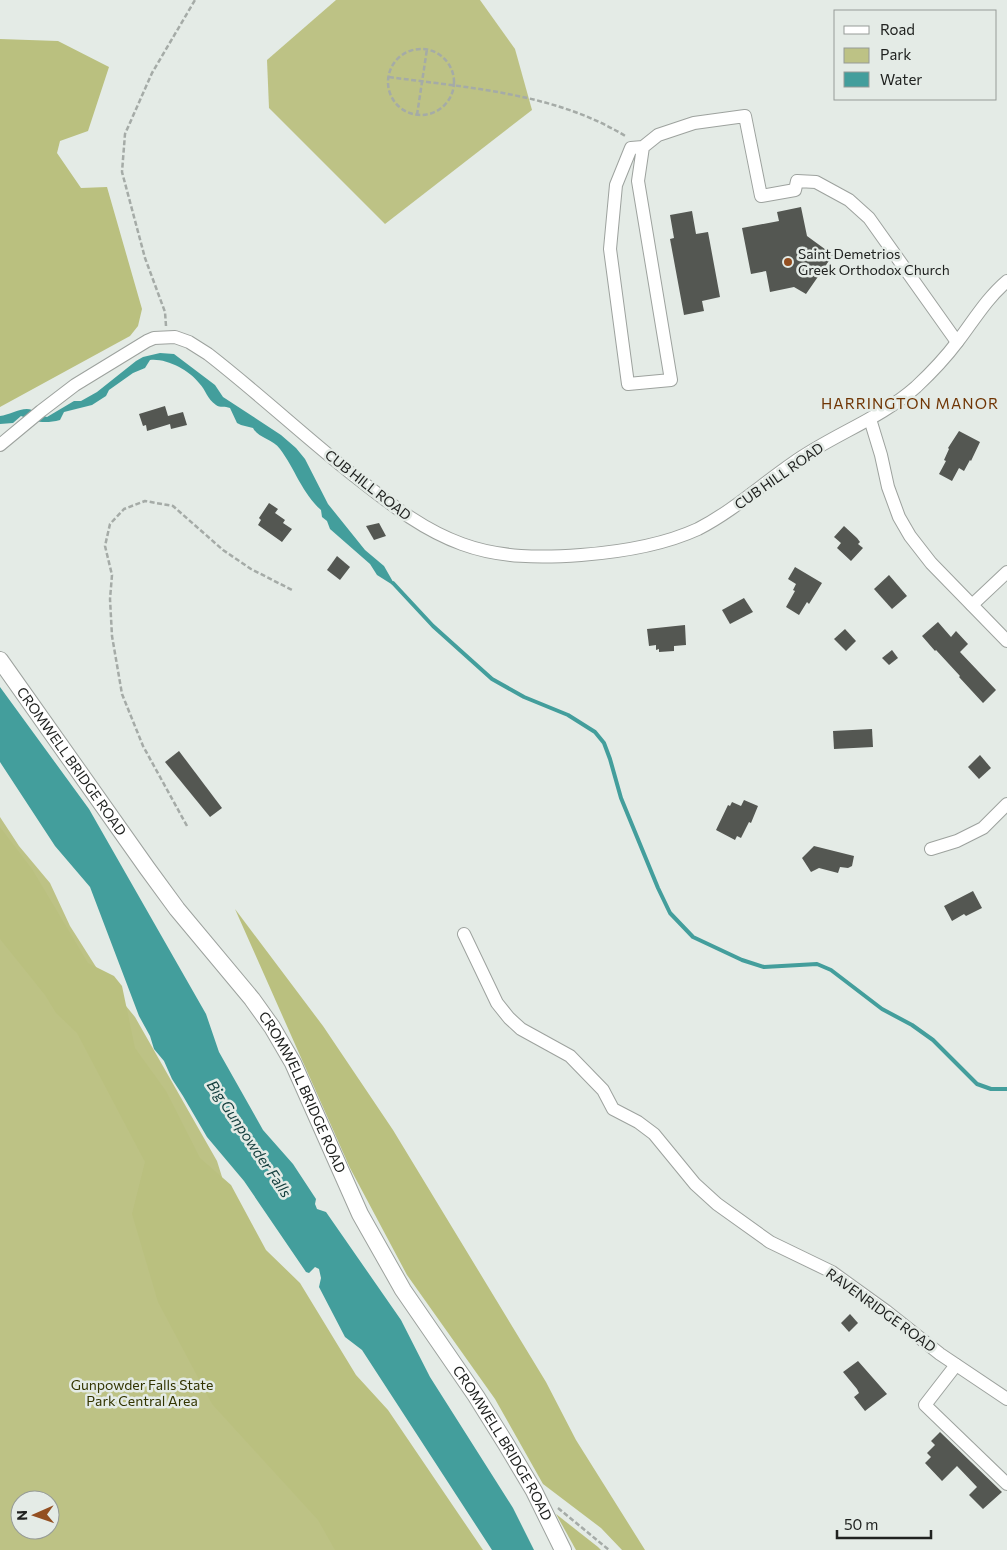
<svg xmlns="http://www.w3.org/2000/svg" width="1007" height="1550" viewBox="0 0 1007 1550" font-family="Commissioner,sans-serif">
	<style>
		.green { fill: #bdc285; fill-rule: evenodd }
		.forest { fill: #bac07f }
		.water { fill: #439e9c }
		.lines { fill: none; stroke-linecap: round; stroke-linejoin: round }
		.stream { stroke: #439e9c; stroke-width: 4 }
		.building { fill: #545752 }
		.minor-casing { stroke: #9da29e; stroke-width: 14 }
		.major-casing { stroke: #9da29e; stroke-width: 18 }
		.path { stroke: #a5aba7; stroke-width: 2.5; stroke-dasharray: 5 2.5; stroke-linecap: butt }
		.minor { stroke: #fff; stroke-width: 12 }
		.major { stroke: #fff; stroke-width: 16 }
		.poi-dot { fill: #934f21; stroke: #e4ebe6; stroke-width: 2 }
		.labels { text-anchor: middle; stroke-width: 5; stroke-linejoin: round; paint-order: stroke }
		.poi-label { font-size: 14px; fill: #202220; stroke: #e4ebe6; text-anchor: start }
		.street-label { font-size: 14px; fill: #202220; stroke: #e4ebe6 }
		.park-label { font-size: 14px; fill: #323400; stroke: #e4ebe6 }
		.neighbourhood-label { font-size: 15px; letter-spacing: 1px; fill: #6f3403; stroke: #e4ebe6 }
		.water-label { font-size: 15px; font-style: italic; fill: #123d3c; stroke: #e4ebe6 }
	</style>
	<rect width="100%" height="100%" fill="#e4ebe6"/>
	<g class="green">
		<path d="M336,0H480L515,49L532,110L385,224L269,108L267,60Z"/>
		<path d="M0,817L19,846L50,883L70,926L103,978L135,1017L217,1161L289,1391L454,1550H0ZM20,1500H50V1530H20Z"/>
	</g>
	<g class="forest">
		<path d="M0,39L58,41L109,67L88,131L60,141L57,153L81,188L107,187L142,309L138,326L130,336L0,407Z"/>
		<path d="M0,827L32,869L88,963L114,976L122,986L135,1048L166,1091L200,1158L231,1185L266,1250L300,1283L356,1375L388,1410L483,1550H335L318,1520L212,1404L158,1302L132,1214L145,1162L77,1033L56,1013L45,995L0,939Z"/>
		<path d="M235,909L323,1026L393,1130L546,1382L576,1440L645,1550H622L601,1528L543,1484L495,1399L407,1275L350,1168Z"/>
		<path d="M556,1514L598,1547L601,1550H576Z"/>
	</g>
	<g class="water">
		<path d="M160,353L174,354L215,385L223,397L281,435L296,448L305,459L328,504L365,550L384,566L396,587L377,575L370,564L330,529L327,521L322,517L321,510C302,493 295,469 280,449C273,439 258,438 253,428L241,425L237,423L230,408C225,406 220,408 216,405C207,399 206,390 199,383C189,370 166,358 150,360L145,368L133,373L109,390L106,396L92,405L64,412L60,420C45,424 35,422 21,416L13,423L0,424V416C10,415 23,406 32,410C38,412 42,416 47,417L74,401H81L97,392L136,361L143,357Z"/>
		<path d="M0,687L89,809L206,1014L219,1052L263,1130L293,1164L316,1199L315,1204L317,1209L326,1212L401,1320L430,1377L513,1508L534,1550H492L362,1350L345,1337L319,1287L321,1278L319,1269L315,1267L309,1273L306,1272L244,1181L207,1137L183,1096L172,1079L164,1061L154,1049L150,1036L139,1016L90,887L55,846L0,762Z"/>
	</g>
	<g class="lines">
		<path class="stream" d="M393,583L433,626L492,679L524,697L568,715L595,732L604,743L610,759L621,798L658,888L670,913L693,937L742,960L764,967L817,964L831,970L882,1009L912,1025L933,1040L977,1084L991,1089H1007"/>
	</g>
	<g class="building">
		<path d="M801,207L807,236L833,255L806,294L794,287L770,292L766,271L751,274L742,228L779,221L777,212Z"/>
		<path d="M692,211L696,234L708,232L720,297L702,301L704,311L684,315L670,239L674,238L670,215Z"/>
		<path d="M165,406L168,416L183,412L187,425L171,429L170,424L147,431L146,425L143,426L139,414Z"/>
		<path d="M959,431L980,442L971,461L970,460L964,471L959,468L952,481L939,474L946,461L944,460L949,449L948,448Z"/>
		<path d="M269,503L278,509L275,513L285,520L283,523L292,529L282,542L258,525L261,520L259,518Z"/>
		<path d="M379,523L386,536L374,540L366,526Z"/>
		<path d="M844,526L857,538L860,542L858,544L863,548L851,561L837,548L841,543L834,537Z"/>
		<path d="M337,556L350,567L340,580L327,570Z"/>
		<path d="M795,567L822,583L809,604L807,602L799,615L786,607L795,591L793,590L796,584L788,579Z"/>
		<path d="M889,575L907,596L892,609L874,589Z"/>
		<path d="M744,598L753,612L730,624L722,610Z"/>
		<path d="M938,622L951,637L956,631L968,644L960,652L996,690L983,703L959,677L960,676L936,650L935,651L922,636Z"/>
		<path d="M685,625L686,645L674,646V651L659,652V649L656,650V645L649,646L647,629Z"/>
		<path d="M845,629L856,641L846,651L834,639Z"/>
		<path d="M892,650L898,658L889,665L882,658Z"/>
		<path d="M872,729L873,747L834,749L833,731Z"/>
		<path d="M179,751L222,808L210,817L165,762Z"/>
		<path d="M980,755L991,768L979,779L968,767Z"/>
		<path d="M744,800L758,806L751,823L749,822L741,838L737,836L735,840L716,830L728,805L730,806L732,802L741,806Z"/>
		<path d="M814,846L854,856L852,866L848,868L840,867L838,873L819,868L811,872L802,858Z"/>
		<path d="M973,891L982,908L966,916L964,914L952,921L944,906Z"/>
		<path d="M850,1314L858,1323L849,1332L841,1323Z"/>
		<path d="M858,1361L887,1394L865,1411L854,1397L859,1393L857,1389L843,1372Z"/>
		<path d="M940,1432L1002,1492L983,1509L969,1495L977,1487L957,1466L942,1481L925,1463L931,1457L927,1453L935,1445L931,1441Z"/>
	</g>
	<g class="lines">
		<defs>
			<g id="minor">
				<path d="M643,147L631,148L616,185L610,249L628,384L671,380L638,181L643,147L658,135L694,123L745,116L761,196L795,190L797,181L816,182L849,200L869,218L957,342"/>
				<path d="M870,419L881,455L888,487L899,517L910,536L931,563L1007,641"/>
				<path d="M0,445L41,411L75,385L147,341L154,338L175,337L189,342L208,354C257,392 303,435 352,474C387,501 420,529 462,544C500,558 541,558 581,555C620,552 661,546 698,529C733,511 761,485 793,463C832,435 880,419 916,387C931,373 946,357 958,341C974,320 987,298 1007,281"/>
				<path d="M972,605L1007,572"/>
				<path d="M931,849L957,841L983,828L1007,804"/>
				<path d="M464,934L497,1003L509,1018L521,1029L570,1056L603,1090L613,1109L638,1122L654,1134L695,1184L717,1204L770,1242L832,1272L886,1311L940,1354L1007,1399"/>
				<path d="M956,1365L925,1405L1007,1484"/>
			</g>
			<g id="major">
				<path id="s1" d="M0,660L147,868L177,909L252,999L272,1027L293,1063L360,1214L403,1290L476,1396L506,1444L534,1491L563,1550"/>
			</g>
		</defs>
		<use href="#minor" class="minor-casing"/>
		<use href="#major" class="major-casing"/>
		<g class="path">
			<circle cx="421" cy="82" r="33"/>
			<path d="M389,77C469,88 556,93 627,137"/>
			<path d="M417,115L427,49"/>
			<path d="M166,326L165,312L145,258L122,172L125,134L152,73L195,0"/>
			<path d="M187,826L143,746L122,694L112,636L110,599L112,575L105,546L110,524L124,509L145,501L173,506L223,550L251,569L294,591"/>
			<path d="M558,1508L609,1550"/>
		</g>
		<use href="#minor" class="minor"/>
		<use href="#major" class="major"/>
	</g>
	<circle class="poi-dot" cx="788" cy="262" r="5"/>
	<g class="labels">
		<g class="poi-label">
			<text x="798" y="259">Saint Demetrios<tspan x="798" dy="16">Greek Orthodox Church</tspan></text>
		</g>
		<g class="street-label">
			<text transform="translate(779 476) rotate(-35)" y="5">CUB HILL ROAD</text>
			<text transform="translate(368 485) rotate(38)" y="5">CUB HILL ROAD</text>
			<text dy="5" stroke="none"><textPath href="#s1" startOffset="124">CROMWELL BRIDGE ROAD</textPath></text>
			<text dy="5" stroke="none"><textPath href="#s1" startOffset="529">CROMWELL BRIDGE ROAD</textPath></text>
			<text transform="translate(881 1310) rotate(36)" y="5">RAVENRIDGE ROAD</text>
			<text dy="5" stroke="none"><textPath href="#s1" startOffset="934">CROMWELL BRIDGE ROAD</textPath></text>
		</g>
		<g class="park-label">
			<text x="142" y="1390">Gunpowder Falls State<tspan x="142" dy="16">Park Central Area</tspan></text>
		</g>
		<g class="neighbourhood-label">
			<text x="910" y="409">HARRINGTON MANOR</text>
		</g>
		<g class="water-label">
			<text transform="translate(249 1139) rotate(56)" y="5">Big Gunpowder Falls</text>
		</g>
	</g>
	<rect x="834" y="10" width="162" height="90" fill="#e4ebe6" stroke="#969b97"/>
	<rect x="844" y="26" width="25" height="8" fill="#ffffff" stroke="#969b97"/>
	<text x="880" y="35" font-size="15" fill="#202220">Road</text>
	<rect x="844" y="48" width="25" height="15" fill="#bdc285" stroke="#969b97"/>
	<text x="880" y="60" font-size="15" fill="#202220">Park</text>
	<rect x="844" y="72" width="25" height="15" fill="#439e9c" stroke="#969b97"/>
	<text x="880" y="85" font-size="15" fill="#202220">Water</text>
	<g transform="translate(35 1515) rotate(268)"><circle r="24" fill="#e4ebe6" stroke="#969b97"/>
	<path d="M0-4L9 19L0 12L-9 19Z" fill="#934f21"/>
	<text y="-8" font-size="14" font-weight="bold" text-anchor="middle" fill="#202220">N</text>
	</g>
	<path d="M837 1530v8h94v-8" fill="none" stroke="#202220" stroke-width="2.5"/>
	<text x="844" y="1530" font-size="15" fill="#202220" stroke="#e4ebe6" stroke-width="4" paint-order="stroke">50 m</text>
</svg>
